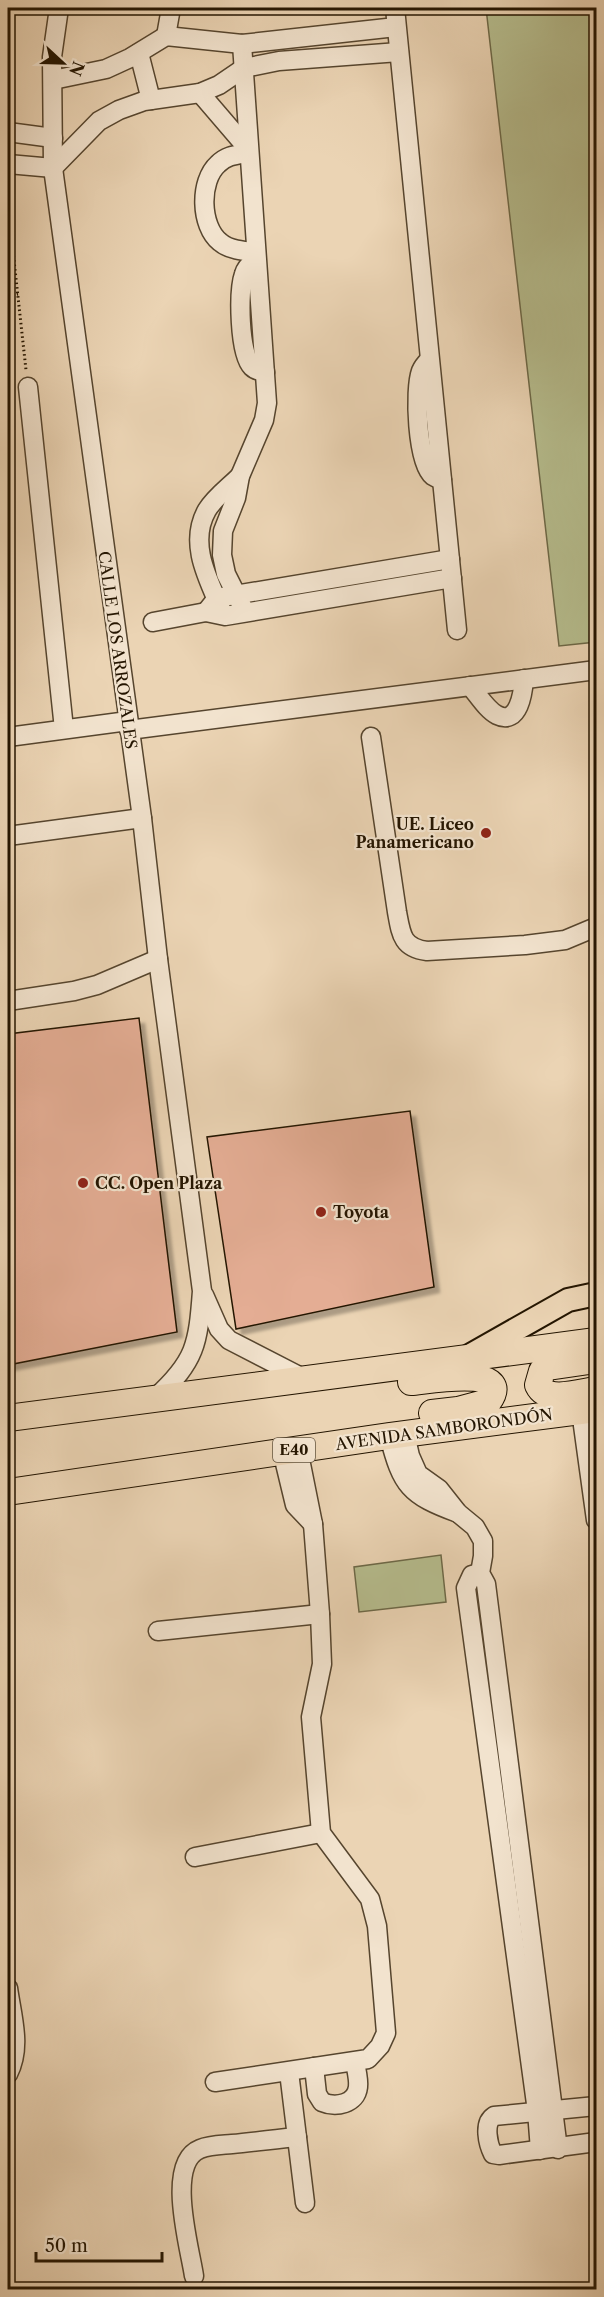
<svg xmlns="http://www.w3.org/2000/svg" width="604" height="2297" viewBox="0 0 604 2297" font-family="'Libre Caslon Text',serif">
	<style>
		.green { fill: #b6bd8e; stroke: #6d6948; stroke-width: 1.5 }
		.building { fill: #e4ad94; stroke: #241501; stroke-width: 1.5; filter: url(#shadow) }
		.lines { fill: none; stroke-linecap: round; stroke-linejoin: round }
		.minor-casing { stroke: #56452e; stroke-width: 21 }
		.major-casing { stroke: #241501; stroke-width: 26 }
		.highway-casing { stroke: #241501; stroke-width: 28 }
		.path { stroke: #241501; stroke-width: 3; stroke-dasharray: 1.5 3; stroke-linecap: butt }
		.minor { stroke: #f2e3ce; stroke-width: 18 }
		.major { stroke: #ebd4b4; stroke-width: 22 }
		.highway { stroke: #ebd4b4; stroke-width: 26 }
		.poi-dot { fill: #8f2418; stroke: #f2e3ce; stroke-width: 2 }
		.labels { text-anchor: middle; stroke-width: 4.5; stroke-linejoin: round; paint-order: stroke }
		.shield { fill: #f2e3ce; stroke: #62533e; stroke-width: 1.5 }
		.shield-label { font-size: 15px; font-weight: bold; fill: #241501 }
		.street-label { font-size: 16px; fill: #241501; stroke: #f2e3ce }
		.poi-label { font-size: 16px; font-weight: bold; fill: #241501; stroke: #f2e3ce; text-anchor: start }
	</style>
	<defs>
		<filter id="shadow"><feDropShadow dx="5.5" dy="5.5" stdDeviation="1.5" flood-color="#0004"/></filter>
	</defs>
	<rect width="100%" height="100%" fill="#ebd4b4"/>
	<filter id="stains"><feTurbulence type="fractalNoise" baseFrequency=".00333" numOctaves="4"/><feColorMatrix values="0 0 0 0 .2 0 0 0 0 .09 0 0 0 0 .02 0 0 0 .5 -.17"/></filter>
	<radialGradient id="worn" r=".72"><stop offset=".6" stop-color="#630" stop-opacity="0"/><stop offset="1" stop-color="#630" stop-opacity=".3"/></radialGradient>
	<g class="green">
		<path d="M486,8H596V642L559,646Z"/>
		<path d="M441,1555L446,1602L359,1612L354,1567Z"/>
	</g>
	<g class="building">
		<path d="M139,1018L177,1332L8,1365V1034Z"/>
		<path d="M410,1111L434,1287L236,1329L207,1137Z"/>
	</g>
	<g class="lines">
		<defs>
			<g id="minor">
				<path d="M59,8L52,57L53,168L142,818L158,959L202,1291C198,1344 196,1361 155,1398"/>
				<path d="M395,8L457,630"/>
				<path d="M166,36L171,8"/>
				<path d="M242,44L267,403L264,420L240,476L236,498L223,531L222,555L226,574L245,612"/>
				<path d="M139,53L151,100"/>
				<path d="M53,80L106,69L130,58L166,36L242,44L396,27"/>
				<path d="M200,93L248,149"/>
				<path d="M8,132L53,138"/>
				<path d="M248,153C236,155 227,155 218,164C199,181 200,226 220,242C229,250 244,251 256,252"/>
				<path d="M8,164L53,168L99,121L119,110L144,101L200,93L219,85L244,68L279,61L399,52"/>
				<path d="M256,260C251,263 246,267 244,274C238,291 239,354 252,367C256,371 260,371 265,372"/>
				<path d="M429,360C426,363 423,366 421,371C414,390 417,463 433,476C436,478 439,479 442,480"/>
				<path d="M28,387L64,729"/>
				<path d="M221,609C208,579 188,543 207,510C215,497 229,487 240,476"/>
				<path d="M206,612L217,598L450,559"/>
				<path d="M153,622L206,612L225,616L452,578"/>
				<path d="M470,686C478,695 487,710 497,715C519,726 523,692 524,679"/>
				<path d="M129,730L596,670"/>
				<path d="M8,737L128,721"/>
				<path d="M371,737L397,912C401,934 402,948 427,951L525,945L565,940L596,927"/>
				<path d="M8,836L142,818"/>
				<path d="M8,1001L74,991L97,985L158,959"/>
				<path d="M204,1295L219,1329L229,1340L305,1379"/>
				<path d="M581,1411L596,1520"/>
				<path d="M405,1434L410,1456L418,1474L439,1489L458,1513L475,1527L483,1541V1556L480,1573L486,1584L558,2149"/>
				<path d="M389,1436C402,1486 409,1495 458,1513"/>
				<path d="M282,1451L295,1505L313,1524"/>
				<path d="M480,1573L472,1575L466,1588L537,2111L540,2150"/>
				<path d="M158,1631L320,1614"/>
				<path d="M195,1857L321,1833"/>
				<path d="M8,1988C12,2017 22,2047 8,2074"/>
				<path d="M314,2067L317,2094L322,2102C336,2108 356,2104 358,2087C359,2079 356,2069 355,2062"/>
				<path d="M289,2072L305,2203"/>
				<path d="M215,2082L368,2059L380,2046L386,2033L377,1926L370,1899L321,1833L311,1717L322,1664L320,1614L313,1524L298,1449"/>
				<path d="M596,2106L494,2116C483,2123 488,2144 493,2154L499,2155L596,2142"/>
				<path d="M194,2276C190,2248 165,2163 200,2149C210,2145 222,2145 232,2144C254,2142 276,2139 297,2137"/>
			</g>
			<path id="major" d="M469,1356L568,1300L596,1294"/>
			<g id="highway">
				<path d="M596,1360L548,1367L542,1371L538,1385C547,1404 580,1392 596,1390"/>
				<path d="M411,1382C427,1381 516,1364 488,1402L458,1410L432,1413"/>
				<path d="M8,1418L596,1341"/>
				<path d="M8,1492L389,1436L596,1409"/>
			</g>
		</defs>
		<use href="#minor" class="minor-casing"/>
		<use href="#major" class="major-casing"/>
		<use href="#highway" class="highway-casing"/>
		<g class="path">
			<path d="M8,243L12,242L26,370"/>
			<path d="M8,296L18,294"/>
		</g>
		<use href="#minor" class="minor"/>
		<use href="#major" class="major"/>
		<use href="#highway" class="highway"/>
	</g>
	<g class="poi-dot">
		<circle cx="486" cy="833" r="6"/>
		<circle cx="83" cy="1183" r="6"/>
		<circle cx="321" cy="1212" r="6"/>
	</g>
	<g class="labels">
		<rect class="shield" x="273" y="1438" width="42" height="24" rx="4.5"/>
		<g class="shield-label">
			<text x="294" y="1455">E40</text>
		</g>
		<g class="street-label">
			<text transform="translate(118 650) rotate(82)" y="6">CALLE LOS ARROZALES</text>
			<text transform="translate(444 1429) rotate(-8)" y="6">AVENIDA SAMBORONDÓN</text>
		</g>
		<g class="poi-label">
			<text x="474" y="830" text-anchor="end">UE. Liceo<tspan x="474" dy="18">Panamericano</tspan></text>
			<text x="95" y="1189">CC. Open Plaza</text>
			<text x="333" y="1218">Toyota</text>
		</g>
	</g>
	<rect width="604" height="2297" fill="none" stroke="#ebd4b4" stroke-width="30"/>
	<rect x="9" y="9" width="586" height="2279" fill="none" stroke="#241501" stroke-width="3"/>
	<rect x="15" y="15" width="574" height="2267" fill="none" stroke="#241501" stroke-width="1.5"/>
	<g transform="translate(63 63) rotate(112)" stroke="#f2e3ce" stroke-width="4.5" paint-order="stroke">
	<path d="M0-4.5L10 22L0 15L-10 22Z" fill="#241501"/>
	<text y="-9" font-size="16" font-weight="bold" text-anchor="middle" fill="#241501">N</text>
	</g>
	<path d="M36 2252v9h126v-9" fill="none" stroke="#241501" stroke-width="3"/>
	<text x="45" y="2252" font-size="18" fill="#241501" stroke="#f2e3ce" stroke-width="4.5" paint-order="stroke">50 m</text>
	<rect width="100%" height="100%" filter="url(#stains)"/>
	<rect width="100%" height="100%" fill="url(#worn)"/>
</svg>
